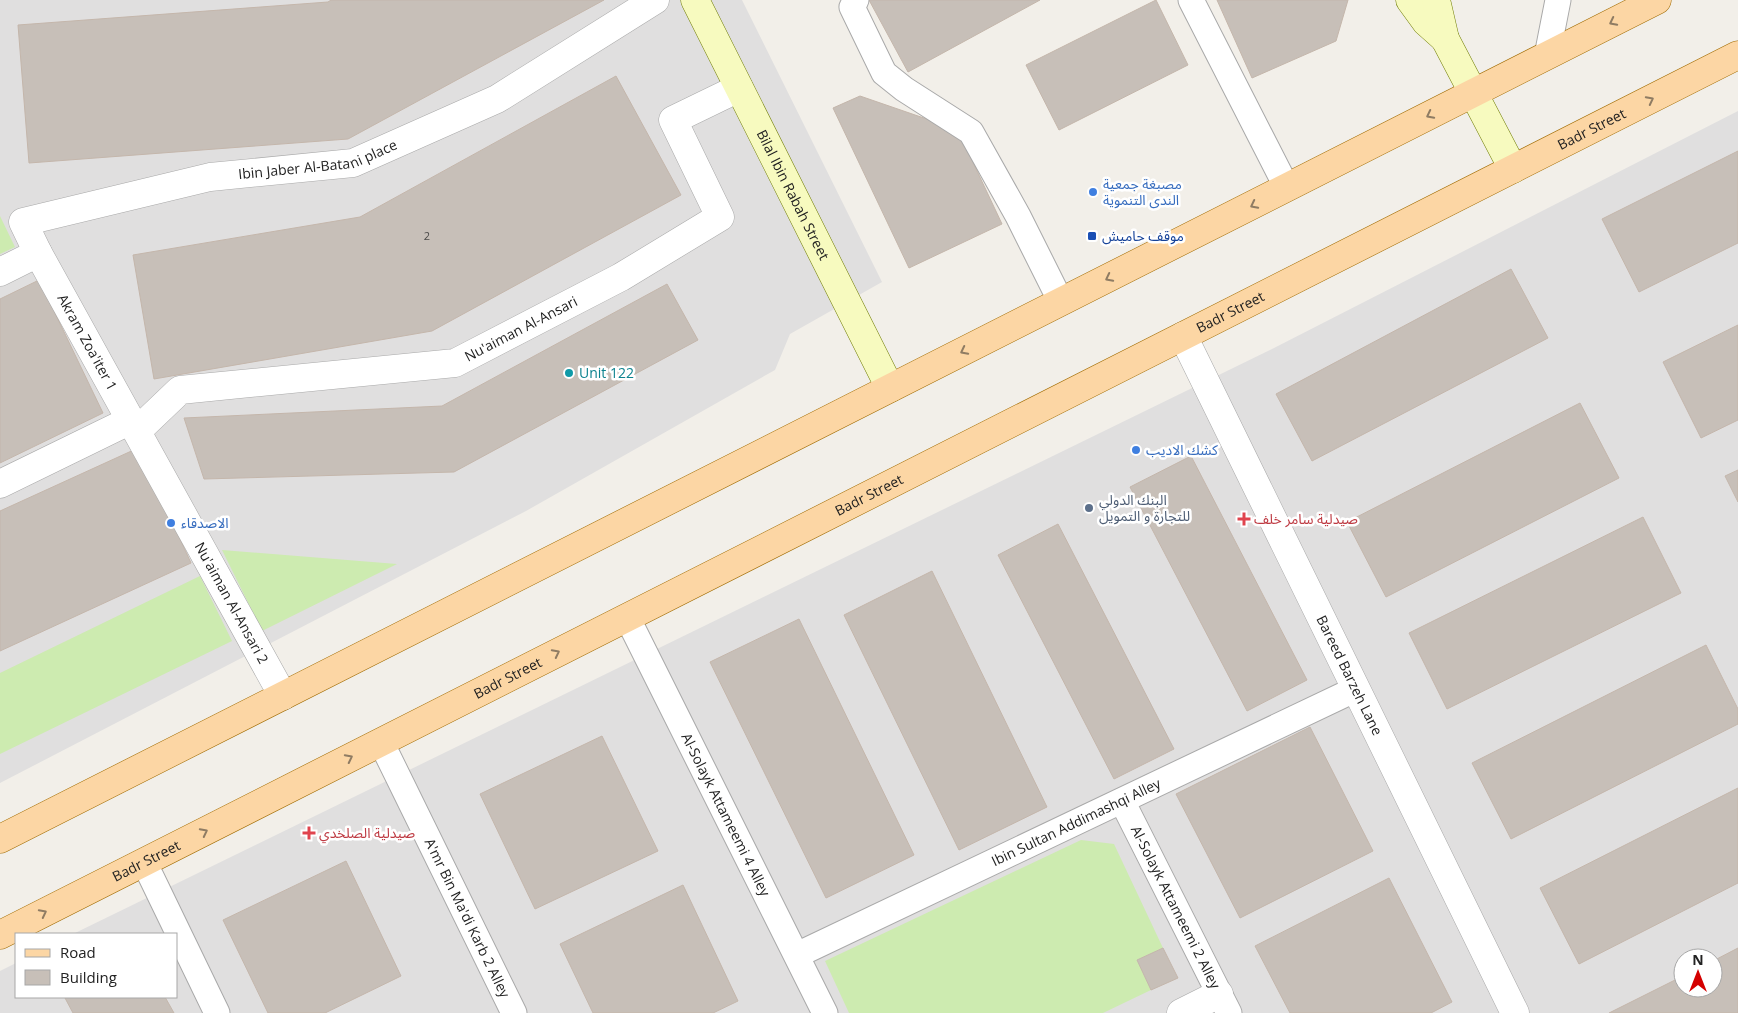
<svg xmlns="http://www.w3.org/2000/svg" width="1738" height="1013" viewBox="0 0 1738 1013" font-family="'Open Sans','Noto Sans Arabic',sans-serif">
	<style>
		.residential { fill: #e0dfdf; fill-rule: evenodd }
		.grass { fill: #cdebb0 }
		.building { fill: #c7bfb8; stroke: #c4b6ab }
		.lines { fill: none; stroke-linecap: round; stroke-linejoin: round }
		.lane-casing { stroke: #a9a9a9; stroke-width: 27 }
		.street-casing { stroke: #a9a9a9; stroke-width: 29 }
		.secondary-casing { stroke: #707d05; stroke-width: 29 }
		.primary-casing { stroke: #a06b00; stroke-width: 29 }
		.lane { stroke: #fff; stroke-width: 25 }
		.street { stroke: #fff; stroke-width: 28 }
		.secondary { stroke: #f7fabf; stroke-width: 28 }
		.primary { stroke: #fcd6a4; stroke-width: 28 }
		.oneway { stroke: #8f7c63 }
		.shop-dot { fill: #3f7fe0; stroke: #fff; stroke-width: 2 }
		.transit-dot { fill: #1a4fb4; stroke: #fff; stroke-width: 2 }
		.culture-dot { fill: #0f9aa8; stroke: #fff; stroke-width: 2 }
		.service-dot { fill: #5c6f8a; stroke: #fff; stroke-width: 2 }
		.health-dot { fill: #e0444e; stroke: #fff; stroke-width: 2 }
		.labels { text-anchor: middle; stroke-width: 5; stroke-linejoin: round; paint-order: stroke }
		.number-label { font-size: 11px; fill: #4b4948 }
		.street-label { font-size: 14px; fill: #222; stroke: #fff }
		.shop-label { font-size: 14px; fill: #366cbe; stroke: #fff; text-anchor: start }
		.transit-label { font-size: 14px; fill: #164399; stroke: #fff; text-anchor: start }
		.culture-label { font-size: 14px; fill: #0d838f; stroke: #fff; text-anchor: start }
		.service-label { font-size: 14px; fill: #4e5e75; stroke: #fff; text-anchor: start }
		.health-label { font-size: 14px; fill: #be3a42; stroke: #fff; text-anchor: start }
	</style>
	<rect width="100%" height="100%" fill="#f2efe9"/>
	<g class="residential">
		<path d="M0,0H742L882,282L790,334L775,370L526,511L0,783Z"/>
		<path d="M1738,111V1013H0V971L16,963V997H176V934H73L1274,348ZM1683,958H1713V988H1683Z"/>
	</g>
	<g class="grass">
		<path d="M0,216L15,247L0,254Z"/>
		<path d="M222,550L397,564L262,631Z"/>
		<path d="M200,576L232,641L0,754V673Z"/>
		<path d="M1081,840L1114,844L1163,948L1137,960L1151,990L1103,1013H849L825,961Z"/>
	</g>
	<g class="building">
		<path d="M331,0H604L348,139L29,163L18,25L328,2Z"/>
		<path d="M869,0H1040L908,72Z"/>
		<path d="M1156,0L1188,65L1059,130L1026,65Z"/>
		<path d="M1217,0H1348L1336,41L1252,78Z"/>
		<path d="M616,76L681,195L432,331L154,379L133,255L360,217Z"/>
		<path d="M860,96L947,126L961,137L1002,224L909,268L833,108Z"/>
		<path d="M1738,151V243L1639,292L1602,219Z"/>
		<path d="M1511,269L1548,338L1312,461L1276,394Z"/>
		<path d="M39,280L103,413L0,463V299Z"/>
		<path d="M667,284L698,340L454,472L204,479L184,418L442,406Z"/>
		<path d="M1738,325V420L1701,438L1663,362Z"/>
		<path d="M1580,403L1619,478L1386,597L1347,522Z"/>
		<path d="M138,448L191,563L0,651V511Z"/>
		<path d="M1191,456L1307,680L1247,711L1130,487Z"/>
		<path d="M1738,470V502L1725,476Z"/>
		<path d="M1643,517L1681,593L1447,709L1409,633Z"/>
		<path d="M1058,524L1174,749L1114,779L998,555Z"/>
		<path d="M932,571L1047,807L959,850L844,615Z"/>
		<path d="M799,619L914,855L826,898L710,662Z"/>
		<path d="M1706,645L1738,709V724L1511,839L1472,763Z"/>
		<path d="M1310,727L1373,851L1240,918L1176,794Z"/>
		<path d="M602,736L658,851L535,909L480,794Z"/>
		<path d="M1738,788V883L1579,964L1540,888Z"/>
		<path d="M346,861L401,976L325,1013H268L223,920Z"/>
		<path d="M1389,878L1452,1002L1431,1013H1290L1255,946Z"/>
		<path d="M683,885L738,1001L713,1013H593L560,944Z"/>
		<path d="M1163,948L1178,978L1151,990L1137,960Z"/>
		<path d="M1738,948V1013H1609L1683,976V988H1713V961Z"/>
		<path d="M66,997H165L174,1013H73L65,998Z"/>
	</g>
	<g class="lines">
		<defs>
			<g id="lane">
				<path d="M856,0L852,7L884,73L904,89L971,132L1018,216L1061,302"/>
				<path d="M1191,0L1287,188"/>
				<path d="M1547,56L1558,0"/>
				<path id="s1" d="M627,617L825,1013"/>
				<path id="s2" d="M381,742L514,1013"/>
				<path id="s3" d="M1122,801L1229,1013"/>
				<path d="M144,862L217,1013"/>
				<path id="s4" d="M797,955L1356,689"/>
			</g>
			<g id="street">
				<path id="s5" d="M38,253L283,696"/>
				<path id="s6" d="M0,272L38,253L23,222L210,177L353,163L497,99L655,0"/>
				<path id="s7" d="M1183,336L1515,1013"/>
				<path id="s8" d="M137,431L180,390L455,363L621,277L720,217L673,120L739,88"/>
				<path d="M0,484L131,420"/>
				<path d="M1181,1013L1219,994"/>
			</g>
			<g id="secondary">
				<path id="s9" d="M695,0L890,388"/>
				<path d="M1410,0L1426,22L1445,39"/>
				<path d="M1436,0L1445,39L1513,169"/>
			</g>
			<g id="primary">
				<path d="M0,839L1657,0"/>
				<path id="s10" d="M0,935L1738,55"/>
			</g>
		</defs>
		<use href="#lane" class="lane-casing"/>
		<use href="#street" class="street-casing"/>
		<use href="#secondary" class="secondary-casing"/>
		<use href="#primary" class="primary-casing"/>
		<use href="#lane" class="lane"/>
		<use href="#street" class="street"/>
		<use href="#secondary" class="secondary"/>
		<use href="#primary" class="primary"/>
	</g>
	<defs><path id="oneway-chevron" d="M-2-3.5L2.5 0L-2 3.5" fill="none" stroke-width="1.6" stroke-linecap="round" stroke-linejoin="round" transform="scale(1.25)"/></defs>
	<g class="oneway">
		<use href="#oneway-chevron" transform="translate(1613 22) rotate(153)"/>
		<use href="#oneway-chevron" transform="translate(1650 100) rotate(-27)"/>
		<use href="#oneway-chevron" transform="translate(1430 115) rotate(153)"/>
		<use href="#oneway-chevron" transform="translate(1254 205) rotate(153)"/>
		<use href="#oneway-chevron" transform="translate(1109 278) rotate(153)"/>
		<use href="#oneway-chevron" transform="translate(964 351) rotate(153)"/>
		<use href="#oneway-chevron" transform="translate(556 653) rotate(-27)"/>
		<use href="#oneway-chevron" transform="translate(349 758) rotate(-27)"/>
		<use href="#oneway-chevron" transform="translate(204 832) rotate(-27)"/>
		<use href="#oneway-chevron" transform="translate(43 913) rotate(-27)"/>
	</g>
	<g class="shop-dot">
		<circle cx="1093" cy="192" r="5"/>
		<circle cx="1136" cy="450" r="5"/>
		<circle cx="171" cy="523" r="5"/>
	</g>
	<rect class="transit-dot" x="1087" y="231" width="10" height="10" rx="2.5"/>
	<circle class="culture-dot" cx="569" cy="373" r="5"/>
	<circle class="service-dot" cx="1089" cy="508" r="5"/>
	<g class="health-dot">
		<path d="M1241.5 511.5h5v5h5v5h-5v5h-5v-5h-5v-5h5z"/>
		<path d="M306.5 825.5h5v5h5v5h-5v5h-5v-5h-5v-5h5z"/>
	</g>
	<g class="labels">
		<g class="number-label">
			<text x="427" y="240">2</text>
		</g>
		<g class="street-label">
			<text dy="5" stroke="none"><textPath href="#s10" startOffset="1784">Badr Street</textPath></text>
			<text dy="5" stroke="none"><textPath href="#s6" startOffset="379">Ibin Jaber Al-Batani place</textPath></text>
			<text dy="5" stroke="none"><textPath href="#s9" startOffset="218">Bilal Ibin Rabah Street</textPath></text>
			<text dy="5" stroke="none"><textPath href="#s10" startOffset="1379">Badr Street</textPath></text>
			<text dy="5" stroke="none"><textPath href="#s8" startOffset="410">Nu'aiman Al-Ansari</textPath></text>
			<text dy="5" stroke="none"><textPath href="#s5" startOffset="102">Akram Zoa'iter 1</textPath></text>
			<text dy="5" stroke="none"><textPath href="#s10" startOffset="974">Badr Street</textPath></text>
			<text dy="5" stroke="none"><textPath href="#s5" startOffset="400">Nu'aiman Al-Ansari 2</textPath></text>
			<text dy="5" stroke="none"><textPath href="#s7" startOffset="378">Bareed Barzeh Lane</textPath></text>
			<text dy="5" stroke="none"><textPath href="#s10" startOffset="569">Badr Street</textPath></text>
			<text dy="5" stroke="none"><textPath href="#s1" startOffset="221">Al-Solayk Attameemi 4 Alley</textPath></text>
			<text dy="5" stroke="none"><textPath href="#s4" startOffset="309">Ibin Sultan Addimashqi Alley</textPath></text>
			<text dy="5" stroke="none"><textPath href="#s10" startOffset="164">Badr Street</textPath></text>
			<text dy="5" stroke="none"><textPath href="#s3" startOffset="119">Al-Solayk Attameemi 2 Alley</textPath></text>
			<text dy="5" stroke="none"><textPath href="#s2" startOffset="196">A'mr Bin Ma'di Karb 2 Alley</textPath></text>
		</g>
		<g class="shop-label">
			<text x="1103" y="189">مصبغة جمعية<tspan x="1103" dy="16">الندى التنموية</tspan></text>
			<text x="1146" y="455">كشك الاديب</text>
			<text x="181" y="528">الاصدقاء</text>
		</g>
		<g class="transit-label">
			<text x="1102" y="241">موقف حاميش</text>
		</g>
		<g class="culture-label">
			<text x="579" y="378">Unit 122</text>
		</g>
		<g class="service-label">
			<text x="1099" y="505">البنك الدولي<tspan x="1099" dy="16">للتجارة و التمويل</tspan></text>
		</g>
		<g class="health-label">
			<text x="1254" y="524">صيدلية سامر خلف</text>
			<text x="319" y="838">صيدلية الصلخدي</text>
		</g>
	</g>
	<rect x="15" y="933" width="162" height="65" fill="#ffffff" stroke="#a7a7a7"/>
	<rect x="25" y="949" width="25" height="8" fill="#fcd6a4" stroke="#a7a7a7"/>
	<text x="60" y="958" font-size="15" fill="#222222">Road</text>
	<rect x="25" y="970" width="25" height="15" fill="#c7bfb8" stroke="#a7a7a7"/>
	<text x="60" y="983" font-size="15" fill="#222222">Building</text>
	<g transform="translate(1698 973)"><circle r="24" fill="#ffffff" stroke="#a7a7a7"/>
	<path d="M0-4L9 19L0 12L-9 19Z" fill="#d40000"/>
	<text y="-8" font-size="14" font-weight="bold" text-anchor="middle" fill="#222222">N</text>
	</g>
</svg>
